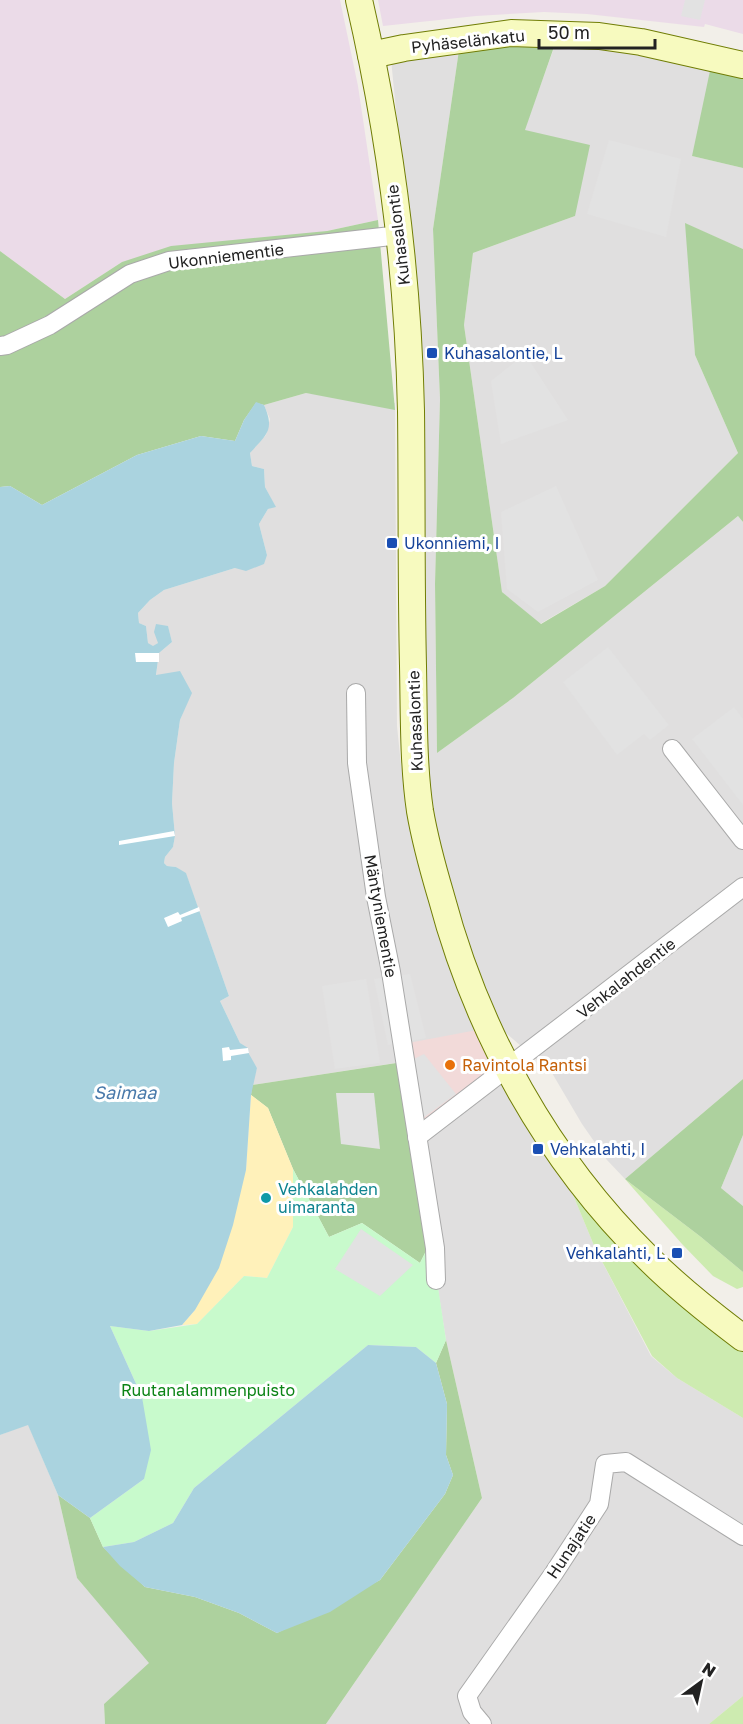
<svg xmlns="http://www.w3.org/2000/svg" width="743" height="1724" viewBox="0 0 743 1724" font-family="'Golos Text',sans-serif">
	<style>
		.residential { fill: #e0dfdf }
		.commercial { fill: #f2dad9 }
		.industrial { fill: #ebdbe8 }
		.grass { fill: #cdebb0 }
		.forest { fill: #add19e }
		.sand { fill: #fff1ba }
		.park { fill: #c8facc }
		.parking { fill: #e2e2e2 }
		.water { fill: #aad3df }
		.pier { fill: #fff }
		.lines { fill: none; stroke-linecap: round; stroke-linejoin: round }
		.street-casing { stroke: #a9a9a9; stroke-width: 20 }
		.secondary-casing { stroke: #707d05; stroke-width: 28 }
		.street { stroke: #fff; stroke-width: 18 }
		.secondary { stroke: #f7fabf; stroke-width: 26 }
		.transit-dot { fill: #1a4fb4; stroke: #fff; stroke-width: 2 }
		.food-dot { fill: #e8710a; stroke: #fff; stroke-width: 2 }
		.culture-dot { fill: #0f9aa8; stroke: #fff; stroke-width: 2 }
		.labels { text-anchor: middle; stroke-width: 6; stroke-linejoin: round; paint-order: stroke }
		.street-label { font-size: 16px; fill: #222; stroke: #fff }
		.transit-label { font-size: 16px; fill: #164399; stroke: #fff; text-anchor: start }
		.food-label { font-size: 16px; fill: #c56008; stroke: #fff; text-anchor: start }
		.culture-label { font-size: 16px; fill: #0d838f; stroke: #fff; text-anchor: start }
		.park-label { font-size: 16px; fill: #0c8416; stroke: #fff }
		.water-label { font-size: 18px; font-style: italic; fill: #4a7aab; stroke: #fff }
	</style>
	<rect width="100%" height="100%" fill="#f2efe9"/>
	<g class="residential">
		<path d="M510,40L598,42L743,70L692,156L743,168V249L686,224L695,355L738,453L605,586L540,624L502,592L464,325L473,253L575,216L524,131L555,45L459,50L433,229L440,399L435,584L437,753L513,698L738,516L743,522V1079L625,1179L607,1160L582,1124L552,1073L498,1026L440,865L425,757L417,323L391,59Z"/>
		<path d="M306,393L395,403L397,726L401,765L422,869L453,976L499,1073L569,1185L595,1248L651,1356L677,1378L743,1418V1696L709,1724H326L482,1498L446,1340L402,1062L252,1085L257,1068L240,1043L220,1001L229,996L186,874L176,867L167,866L164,863L165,857L173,847L175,836L172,803L174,763L180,720L191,693L156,676L159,653L172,642L168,627L156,625L158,643L153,647L148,643L146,626L139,623L138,613L150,600L164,590L235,568L267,555L259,524L268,509L275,506L265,487L264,469L252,466L250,453L266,435L270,419L264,405Z"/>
		<path d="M743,1135V1206L721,1188Z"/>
		<path d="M28,1424L58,1495L77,1578L150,1663L104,1704L105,1724H0V1435Z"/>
	</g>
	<path class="commercial" d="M477,1030L499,1073L418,1136L403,1044Z"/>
	<g class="industrial">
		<path d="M0,0H340L358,86L378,220L327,231L122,262L65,299L0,251Z"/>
		<path d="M378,0H743V34L705,24L704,27L587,14L544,12L476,16L383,26Z"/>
	</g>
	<g class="grass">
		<path d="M625,1179L701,1237L743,1272V1287L737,1289L713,1276L682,1244Z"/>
		<path d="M569,1185L743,1347V1418L677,1378L652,1356L595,1248Z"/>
		<path d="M743,1696V1724H709Z"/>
	</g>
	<g class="forest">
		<path d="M510,42L555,44L525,130L590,145L575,216L473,253L464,325L502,592L541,624L605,586L738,453L695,355L685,223L743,249V522L738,516L513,698L437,753L435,584L440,399L433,229L459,50Z"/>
		<path d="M711,66L743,73V168L692,156Z"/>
		<path d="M378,220L395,410L306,393L264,405L256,403L244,420L235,441L201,436L137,455L42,505L10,486L0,487V251L65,299L122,262L171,246L327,231Z"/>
		<path d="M403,1062L431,1241L420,1263L362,1223L329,1237L293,1169L268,1108L251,1095L252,1085Z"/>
		<path d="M743,1079V1135L721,1188L743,1206V1272L701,1237L625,1179Z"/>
		<path d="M446,1340L482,1498L326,1724H105L104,1704L149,1663L77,1578L58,1495L90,1518L103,1547L145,1587L195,1597L239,1613L277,1633L380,1580L445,1494L453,1475L446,1455L447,1404L436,1363Z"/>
	</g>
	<path class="sand" d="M251,1095L268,1108L293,1169V1227L267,1278L244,1276L197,1324L182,1325L195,1310L246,1170Z"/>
	<path class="park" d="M293,1169L329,1237L362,1223L420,1263L431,1241L446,1340L436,1363L416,1347L368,1345L194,1488L173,1523L134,1542L103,1547L90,1518L144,1479L142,1397L110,1326L149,1331L197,1324L244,1276L267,1278L293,1227Z"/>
	<g class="parking">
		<path d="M685,0H705L700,20L681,16Z"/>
		<path d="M609,140L681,159L666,237L587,214Z"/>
		<path d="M525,354L568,420L501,444L491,381Z"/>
		<path d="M556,486L598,580L538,612L507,589L501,512Z"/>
		<path d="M608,647L669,725L650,740L644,734L617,755L563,682Z"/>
		<path d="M734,707L743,719V805L692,739Z"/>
		<path d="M410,974L426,1038L388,1045L374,979Z"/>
		<path d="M366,979L380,1063L335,1069L322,986Z"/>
		<path d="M424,1054L456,1094L423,1118L412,1060Z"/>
		<path d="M336,1093H374L380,1149L341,1144Z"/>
		<path d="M361,1229L413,1265L380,1296L335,1269Z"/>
	</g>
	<g class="water">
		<path d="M256,402L264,405C275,430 267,434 250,453L252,466L264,469L265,487L276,507L268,509L259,524L267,555L264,564L246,571L235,568L164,590L150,600L138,613L139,623L146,626L148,643L153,646L158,643L154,632L156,624L168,626L172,642L159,653L156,675L180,671L192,693L180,720L174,763L172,803L175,836L173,847L165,857L164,863L167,866L176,867L186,873L229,996L220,1001L240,1043L248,1048L249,1054L257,1068L251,1095L246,1170L233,1225L219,1268L195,1310L182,1325L149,1331L110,1326L142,1397L151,1450L144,1479L90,1518L58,1495L28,1425L0,1435V487L10,486L42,505L137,455L201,436L235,441L244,420Z"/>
		<path d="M368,1345L416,1347L436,1363L447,1404L446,1455L453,1475L445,1494L380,1580L330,1612L277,1633L239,1613L195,1597L145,1587L120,1566L103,1547L134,1542L173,1523L194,1488Z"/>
	</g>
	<g class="pier">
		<path d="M135,653H159V662H136Z"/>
		<path d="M174,831L175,836L119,845V841Z"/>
		<path d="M199,907L200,911L181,918L182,921L168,927L164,918L178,912L180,915Z"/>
		<path d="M229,1047L230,1050L248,1048L249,1053L231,1056V1060L223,1061L222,1048Z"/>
	</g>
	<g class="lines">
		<defs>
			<g id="street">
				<path d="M0,346L7,345L50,325L130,274L169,261L400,235"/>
				<path d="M356,693L357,763L376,897L391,972L435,1248L436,1280"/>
				<path d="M672,749L743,840"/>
				<path d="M417,1137L743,887"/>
				<path d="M482,1724L472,1712L467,1696L554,1573L599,1504L605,1464L626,1462L743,1536"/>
			</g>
			<g id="secondary">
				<path d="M359,0C390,134 408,273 411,411C412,496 411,581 413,666C414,715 413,763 420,811C425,840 433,869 441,896C477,1032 548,1160 648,1258C677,1287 711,1314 743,1338"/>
				<path d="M371,55L404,48L511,33L599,36L641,42L743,65"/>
			</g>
		</defs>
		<use href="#street" class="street-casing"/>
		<use href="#secondary" class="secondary-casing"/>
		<use href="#street" class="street"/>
		<use href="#secondary" class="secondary"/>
	</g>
	<g class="transit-dot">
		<rect x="426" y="347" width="12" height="12" rx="3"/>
		<rect x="386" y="537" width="12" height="12" rx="3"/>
		<rect x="532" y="1143" width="12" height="12" rx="3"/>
		<rect x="671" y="1247" width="12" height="12" rx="3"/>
	</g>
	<circle class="food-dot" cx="450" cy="1065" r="6"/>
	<circle class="culture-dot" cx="266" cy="1198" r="6"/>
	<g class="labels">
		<g class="street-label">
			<text transform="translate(468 41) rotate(-6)" y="6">Pyhäselänkatu</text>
			<text transform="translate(398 235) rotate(-97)" y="6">Kuhasalontie</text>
			<text transform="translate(226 256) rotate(-7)" y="6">Ukonniementie</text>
			<text transform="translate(415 721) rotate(-92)" y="6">Kuhasalontie</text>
			<text transform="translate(381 916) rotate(80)" y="6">Mäntyniementie</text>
			<text transform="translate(626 978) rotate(-38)" y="6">Vehkalahdentie</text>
			<text transform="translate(571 1546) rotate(-56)" y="6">Hunajatie</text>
		</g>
		<g class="transit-label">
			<text x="444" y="359">Kuhasalontie, L</text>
			<text x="404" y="549">Ukonniemi, I</text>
			<text x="550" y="1155">Vehkalahti, I</text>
			<text x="665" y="1259" text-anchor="end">Vehkalahti, L</text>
		</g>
		<g class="food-label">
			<text x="462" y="1071">Ravintola Rantsi</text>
		</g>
		<g class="culture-label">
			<text x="278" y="1195">Vehkalahden<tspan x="278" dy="18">uimaranta</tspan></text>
		</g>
		<g class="park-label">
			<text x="208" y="1396">Ruutanalammenpuisto</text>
		</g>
		<g class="water-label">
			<text x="125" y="1099">Saimaa</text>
		</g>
	</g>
	<g transform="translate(701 1682) rotate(33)" stroke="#ffffff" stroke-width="4.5" paint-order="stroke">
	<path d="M0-4.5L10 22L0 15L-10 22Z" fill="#222222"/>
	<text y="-9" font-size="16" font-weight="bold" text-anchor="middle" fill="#222222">N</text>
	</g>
	<path d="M539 39v9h116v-9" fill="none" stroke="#222222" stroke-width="3"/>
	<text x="548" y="39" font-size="18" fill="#222222" stroke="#ffffff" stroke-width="4.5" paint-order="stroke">50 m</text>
</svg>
